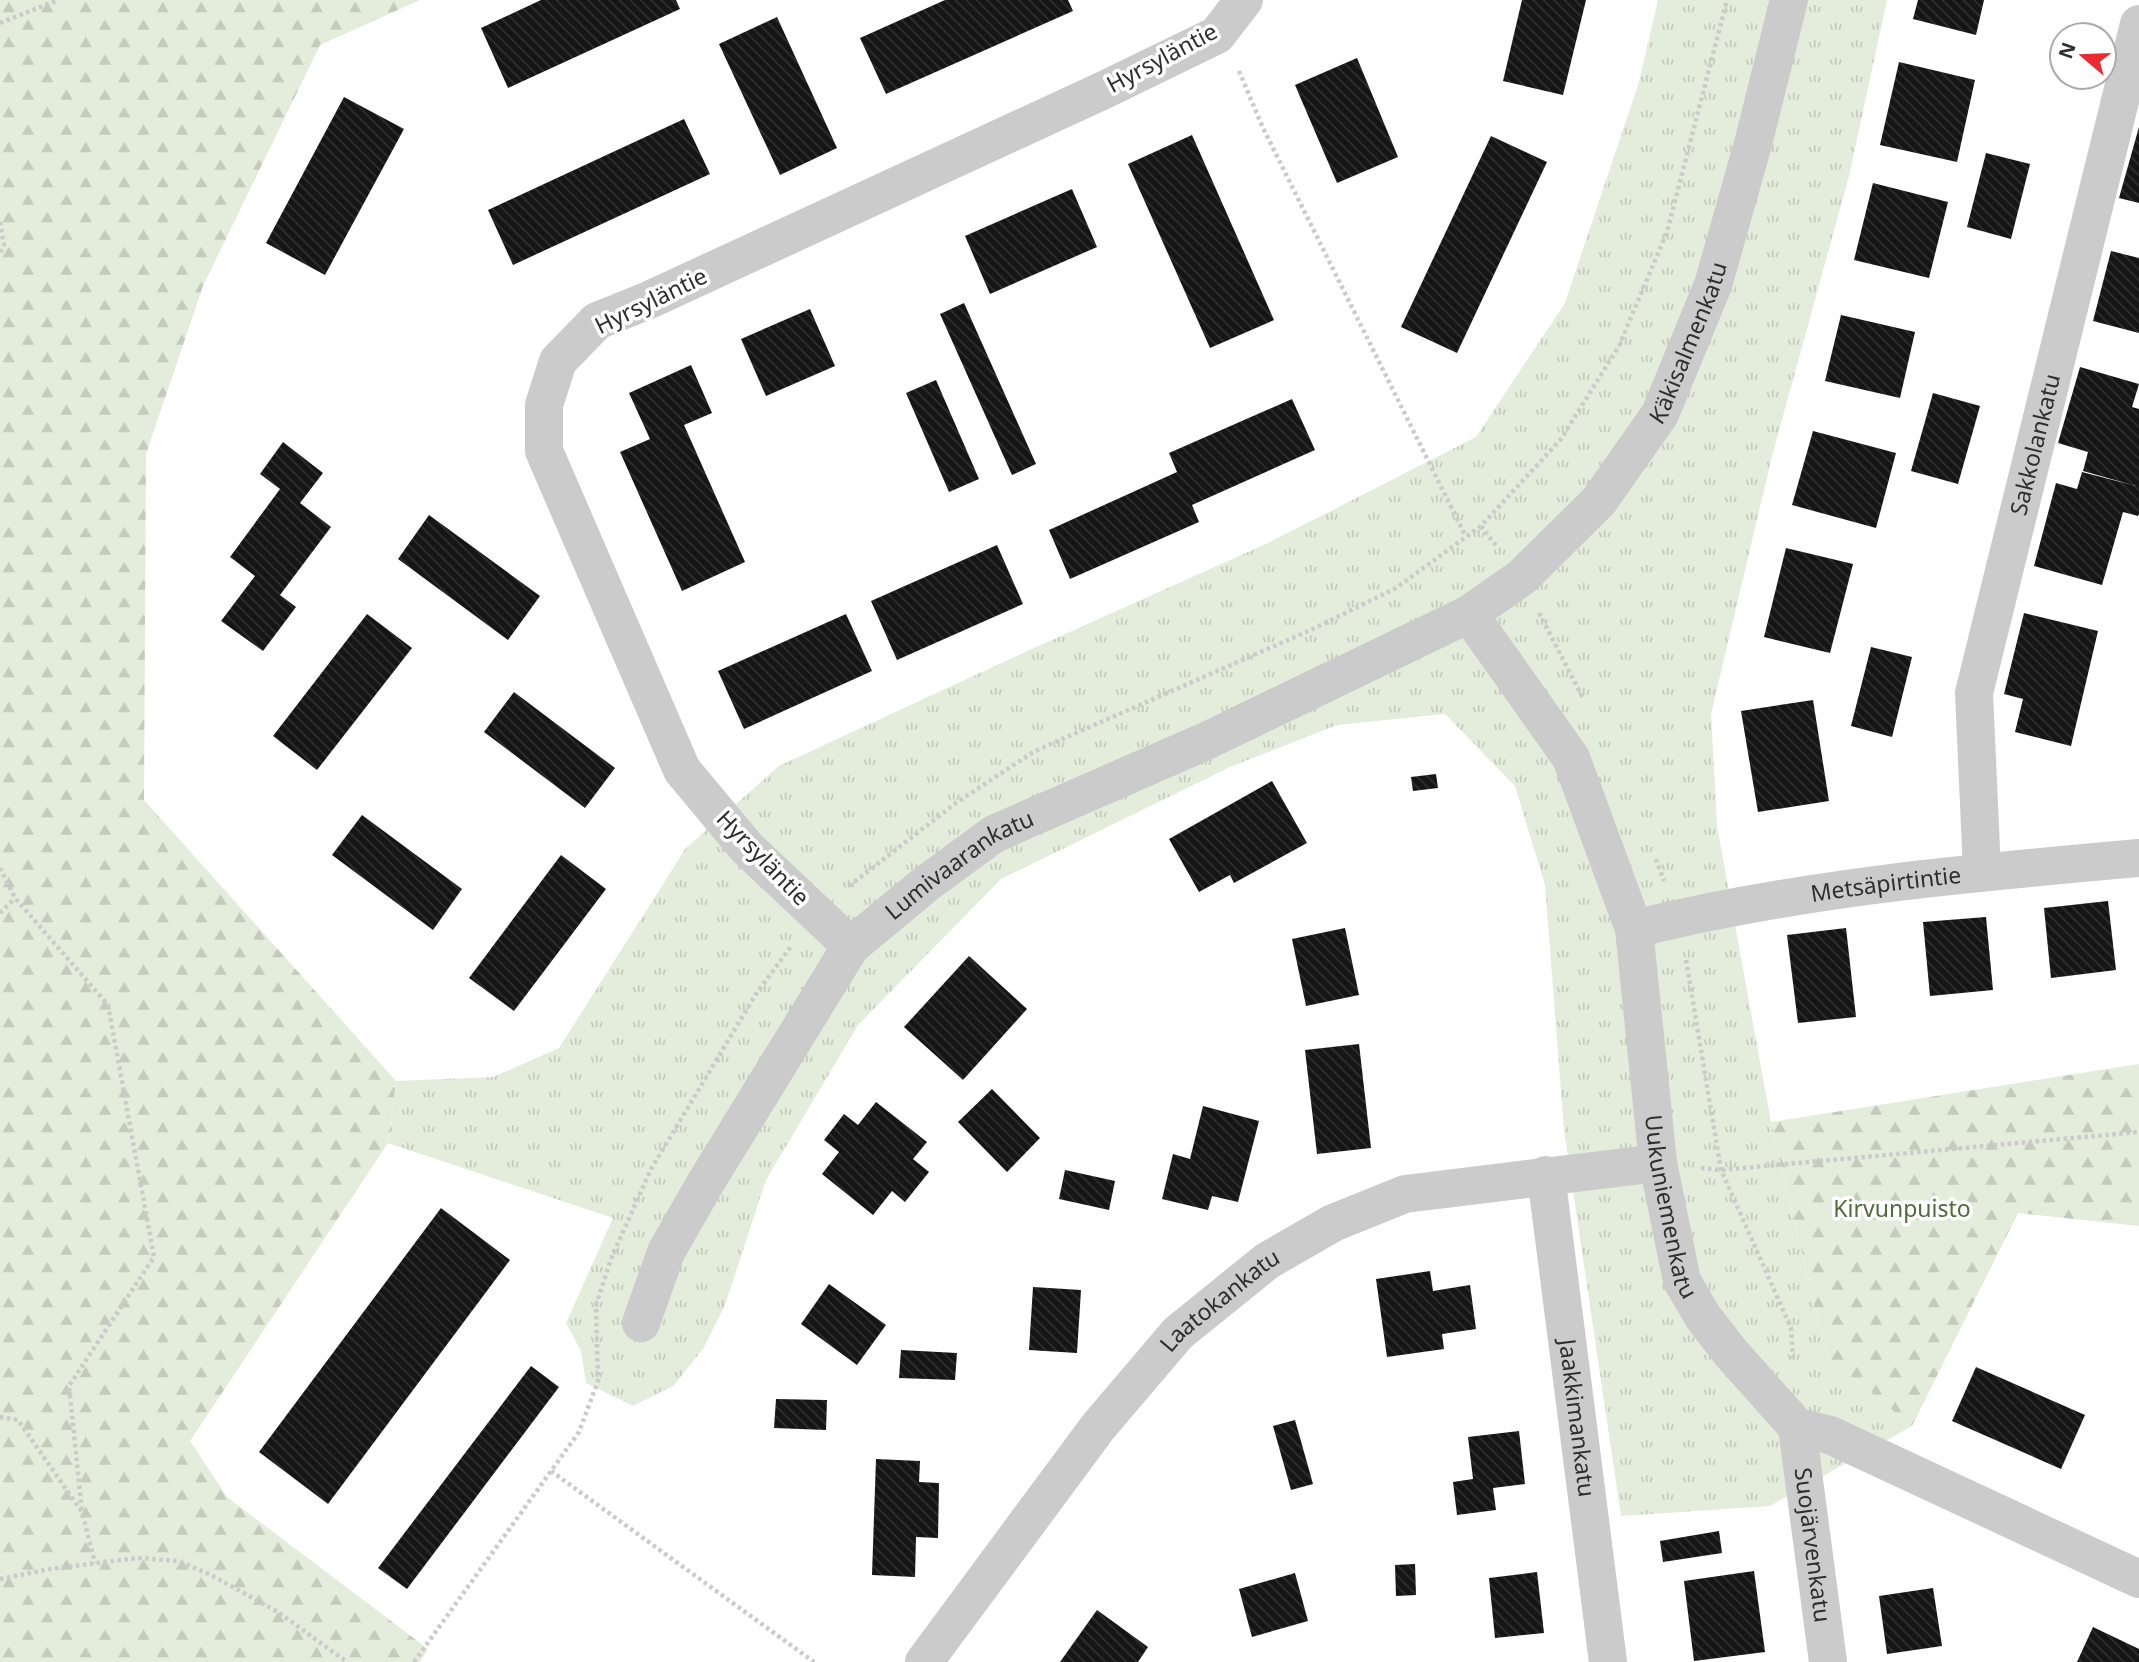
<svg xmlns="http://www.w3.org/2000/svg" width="2139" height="1662" viewBox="0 0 2139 1662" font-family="'Noto Sans',sans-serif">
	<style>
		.grass { fill: url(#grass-tufts) }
		.forest { fill: url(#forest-firs) }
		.building { fill: url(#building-back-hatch) }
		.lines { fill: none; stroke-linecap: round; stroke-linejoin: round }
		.path { stroke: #cbcbcb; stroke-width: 4.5; stroke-dasharray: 3.5 3.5; stroke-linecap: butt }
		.minor { stroke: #cbcbcb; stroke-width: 38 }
		.labels { text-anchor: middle; stroke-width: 7; stroke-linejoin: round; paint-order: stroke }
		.street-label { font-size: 23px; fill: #2e2e2e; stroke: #fff }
		.park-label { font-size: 23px; fill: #4f6b3a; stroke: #fff }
	</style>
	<defs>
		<pattern id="grass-tufts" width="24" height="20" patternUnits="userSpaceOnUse" patternTransform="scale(1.75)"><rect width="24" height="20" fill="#e4ecdb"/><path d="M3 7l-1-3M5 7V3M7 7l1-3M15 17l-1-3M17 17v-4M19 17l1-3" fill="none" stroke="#c4cbbc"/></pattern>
		<pattern id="forest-firs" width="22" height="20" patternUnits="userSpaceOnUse" patternTransform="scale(1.75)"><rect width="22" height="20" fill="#e4ecdb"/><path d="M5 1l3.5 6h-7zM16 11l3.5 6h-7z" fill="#c4cbbc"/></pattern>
		<pattern id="building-back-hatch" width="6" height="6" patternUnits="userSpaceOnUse" patternTransform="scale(1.75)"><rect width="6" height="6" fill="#151515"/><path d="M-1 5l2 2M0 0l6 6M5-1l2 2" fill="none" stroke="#2f2f2f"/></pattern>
	</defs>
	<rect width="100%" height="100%" fill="#fff"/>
	<path class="grass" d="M1658,0H1887L1849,176L1772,456L1711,714L1717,826L1771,1122L1827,1357L1912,1426L1770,1506L1621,1516L1564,1130L1545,885L1515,786L1445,714L1337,725L1230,767L1001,879L858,1025L766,1180L725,1305L703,1349L673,1386L633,1406L586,1383L581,1351L566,1323L613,1218L388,1143L396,1081L493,1077L559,1048L686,848L779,766L1023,653L1268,543L1476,437L1565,303L1639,82Z"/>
	<g class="forest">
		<path d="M0,0H420L320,45L203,286L146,454L144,800L396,1081L388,1143L190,1441L227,1497L428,1649L420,1662H0Z"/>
		<path d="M2139,1064V1226L2018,1213L1912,1426L1827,1357L1771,1122Z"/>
	</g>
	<g class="building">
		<path d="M541,0H676L680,9L508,88L481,28Z"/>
		<path d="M945,0H1068L1073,11L886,94L860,38Z"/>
		<path d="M1522,0H1586L1563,95L1503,81Z"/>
		<path d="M1918,0H1984L1976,35L1913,19Z"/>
		<path d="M777,17L837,148L780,175L719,44Z"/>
		<path d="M1357,58L1398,157L1337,183L1295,85Z"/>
		<path d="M1899,62L1975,80L1957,162L1880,145Z"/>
		<path d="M344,97L404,129L325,275L266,243Z"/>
		<path d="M684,119L710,174L513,265L488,210Z"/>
		<path d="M2139,127V203L2119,198Z"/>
		<path d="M1192,135L1274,320L1210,348L1128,164Z"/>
		<path d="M1491,136L1547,162L1457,353L1401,327Z"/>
		<path d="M1986,153L2030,164L2011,239L1967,227Z"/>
		<path d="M1873,183L1948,202L1929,278L1854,260Z"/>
		<path d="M1072,189L1097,247L990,294L965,236Z"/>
		<path d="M2111,251L2139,258V333L2093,321Z"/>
		<path d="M964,303L1036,464L1012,475L940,314Z"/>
		<path d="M810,309L835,366L766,396L741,339Z"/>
		<path d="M1841,315L1915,332L1900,398L1825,381Z"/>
		<path d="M691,365L712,413L684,425L745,562L682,591L620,452L650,439L629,393Z"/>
		<path d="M2080,367L2139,384L2132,407L2139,409V514L2138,516L2123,512L2102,585L2034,566L2056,483L2077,489L2082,472L2136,486L2083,471L2088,452L2058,443Z"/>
		<path d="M936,380L979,479L949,492L906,393Z"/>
		<path d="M1933,393L1980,406L1958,484L1911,471Z"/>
		<path d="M1292,399L1315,450L1192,505L1199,522L1070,579L1049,530L1177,472L1169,453Z"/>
		<path d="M1813,431L1896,453L1876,528L1792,505Z"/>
		<path d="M283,442L323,473L300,503L331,527L280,595L296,607L263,651L221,621L255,576L230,557L280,489L260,474Z"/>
		<path d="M429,515L540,596L508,640L398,559Z"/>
		<path d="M997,545L1023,604L897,660L871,601Z"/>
		<path d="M1786,548L1853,564L1830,653L1764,637Z"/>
		<path d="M2024,613L2098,631L2071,746L2015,732L2023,699L2004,694Z"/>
		<path d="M367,614L412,648L317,770L273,736Z"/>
		<path d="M846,614L872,671L744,729L718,671Z"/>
		<path d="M1871,647L1912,657L1892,737L1851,726Z"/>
		<path d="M514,692L615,768L585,808L484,732Z"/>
		<path d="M1813,700L1829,801L1758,812L1741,711Z"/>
		<path d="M1436,774L1438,788L1413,791L1411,777Z"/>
		<path d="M1272,781L1307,843L1234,883L1230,875L1199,892L1169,839Z"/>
		<path d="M362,815L462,889L433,930L332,855Z"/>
		<path d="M561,855L606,889L514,1011L469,978Z"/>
		<path d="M2108,901L2116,970L2051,978L2044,908Z"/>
		<path d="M1986,917L1993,990L1930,996L1923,922Z"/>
		<path d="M1345,928L1359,995L1306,1006L1292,939Z"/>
		<path d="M1846,928L1856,1017L1798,1023L1787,935Z"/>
		<path d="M969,956L1027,1009L963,1080L904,1027Z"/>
		<path d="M1359,1044L1371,1148L1317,1154L1305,1050Z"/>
		<path d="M992,1089L1040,1138L1007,1172L958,1122Z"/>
		<path d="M876,1102L927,1142L913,1159L929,1172L905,1202L892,1191L873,1215L822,1174L839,1152L824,1140L844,1114L858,1125Z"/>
		<path d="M1203,1106L1259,1121L1238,1202L1212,1196L1208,1210L1162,1199L1173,1154L1190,1159Z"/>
		<path d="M1065,1170L1115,1181L1109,1210L1059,1199Z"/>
		<path d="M441,1208L510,1260L328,1504L259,1452Z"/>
		<path d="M1430,1271L1433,1291L1470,1285L1476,1329L1442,1334L1444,1349L1387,1357L1376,1279Z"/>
		<path d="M829,1284L886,1325L857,1365L801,1324Z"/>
		<path d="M1033,1287L1081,1290L1077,1353L1029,1350Z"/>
		<path d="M901,1350L957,1353L955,1380L899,1378Z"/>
		<path d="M531,1366L559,1387L407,1589L378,1568Z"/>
		<path d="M1976,1367L2085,1415L2061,1469L1952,1421Z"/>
		<path d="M776,1399L827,1400L826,1430L774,1428Z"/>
		<path d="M1295,1420L1313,1484L1291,1490L1273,1426Z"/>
		<path d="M1519,1431L1525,1484L1493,1488L1496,1510L1457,1515L1453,1482L1473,1479L1468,1437Z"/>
		<path d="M876,1459L920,1461L919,1482L939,1483L938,1538L916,1537L915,1577L872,1575Z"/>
		<path d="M1719,1531L1722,1553L1663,1562L1660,1541Z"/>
		<path d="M1415,1564L1416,1595L1396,1596L1395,1565Z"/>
		<path d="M1754,1571L1765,1652L1694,1661L1684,1581Z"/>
		<path d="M1537,1572L1544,1633L1495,1638L1489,1578Z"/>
		<path d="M1295,1573L1308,1621L1252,1637L1239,1589Z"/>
		<path d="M1933,1588L1942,1646L1887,1654L1879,1596Z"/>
		<path d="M1097,1610L1148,1647L1138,1662H1060Z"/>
		<path d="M2093,1627L2139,1649V1662H2077Z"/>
	</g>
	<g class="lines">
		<g class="path">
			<path d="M0,23L58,0"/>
			<path d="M1239,71L1263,128L1465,535"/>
			<path d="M0,222L4,245L0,253"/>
			<path d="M1481,526L1497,547"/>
			<path d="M1539,613L1583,698"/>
			<path d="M1656,859L1664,881"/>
			<path d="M0,868L15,898L108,1005L154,1257L69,1386L82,1512"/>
			<path d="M849,886L956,803L1035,751L1313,629L1396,588L1481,526L1561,439L1619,346L1667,232L1727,0"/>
			<path d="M0,913L15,898"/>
			<path d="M1686,960L1721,1170L1791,1328L1793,1360"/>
			<path d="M1701,1168L1721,1170L2139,1132"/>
			<path d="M0,1417L18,1420L82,1512L95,1563"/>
			<path d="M551,1471L814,1662"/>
			<path d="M0,1579L50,1569L137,1558L178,1561L211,1575L278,1612L347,1662"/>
			<path d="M414,1662L579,1432L598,1381L596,1305L611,1259L651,1169L756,994L792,945"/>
		</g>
		<g class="minor">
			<path id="s1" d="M1469,614L1571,758L1634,929L1658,1163L1682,1281L1703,1317L1731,1353L1797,1427L1830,1435L2139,1579"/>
			<path id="s2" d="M1982,871L1974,693L2139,24"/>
			<path id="s3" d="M1634,929C1799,888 1969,873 2139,858"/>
			<path d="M851,946L747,848L682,770L544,451V405L558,361L597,321L649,300L1104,90L1217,35L1244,0"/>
			<path id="s4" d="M1546,1175L1608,1662"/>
			<path id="s5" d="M641,1323L666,1252L706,1182L851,946L927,883L994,834L1204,742L1469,614L1522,577L1599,501L1660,414L1713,285L1753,144L1789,0"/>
			<path id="s6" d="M1797,1427L1828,1662"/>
			<path id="s7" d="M924,1662L1098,1427L1178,1333L1267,1261L1333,1223L1405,1194L1658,1163"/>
		</g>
	</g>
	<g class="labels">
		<g class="street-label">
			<text transform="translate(1162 58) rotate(-28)" y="8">Hyrsyläntie</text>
			<text transform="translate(651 301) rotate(-26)" y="8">Hyrsyläntie</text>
			<text dy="8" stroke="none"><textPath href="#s5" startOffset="1494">Käkisalmenkatu</textPath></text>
			<text dy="8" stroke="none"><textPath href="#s2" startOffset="434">Sakkolankatu</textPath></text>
			<text transform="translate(763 858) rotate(46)" y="8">Hyrsyläntie</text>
			<text dy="8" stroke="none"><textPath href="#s5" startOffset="569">Lumivaarankatu</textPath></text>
			<text dy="8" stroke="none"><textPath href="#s3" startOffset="256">Metsäpirtintie</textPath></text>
			<text dy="8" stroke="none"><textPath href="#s1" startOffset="639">Uukuniemenkatu</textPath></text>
			<text dy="8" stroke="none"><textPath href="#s7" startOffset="469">Laatokankatu</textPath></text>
			<text dy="8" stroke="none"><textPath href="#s4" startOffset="245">Jaakkimankatu</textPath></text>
			<text dy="8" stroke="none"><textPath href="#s6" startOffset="119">Suojärvenkatu</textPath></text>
		</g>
		<g class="park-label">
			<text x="1902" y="1217">Kirvunpuisto</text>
		</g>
	</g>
	<g transform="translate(2083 56) rotate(289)"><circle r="33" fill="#ffffff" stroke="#ababab" stroke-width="2"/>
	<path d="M0-5L12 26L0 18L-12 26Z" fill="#ea2b31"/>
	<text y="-10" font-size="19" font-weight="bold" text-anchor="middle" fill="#2e2e2e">N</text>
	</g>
</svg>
